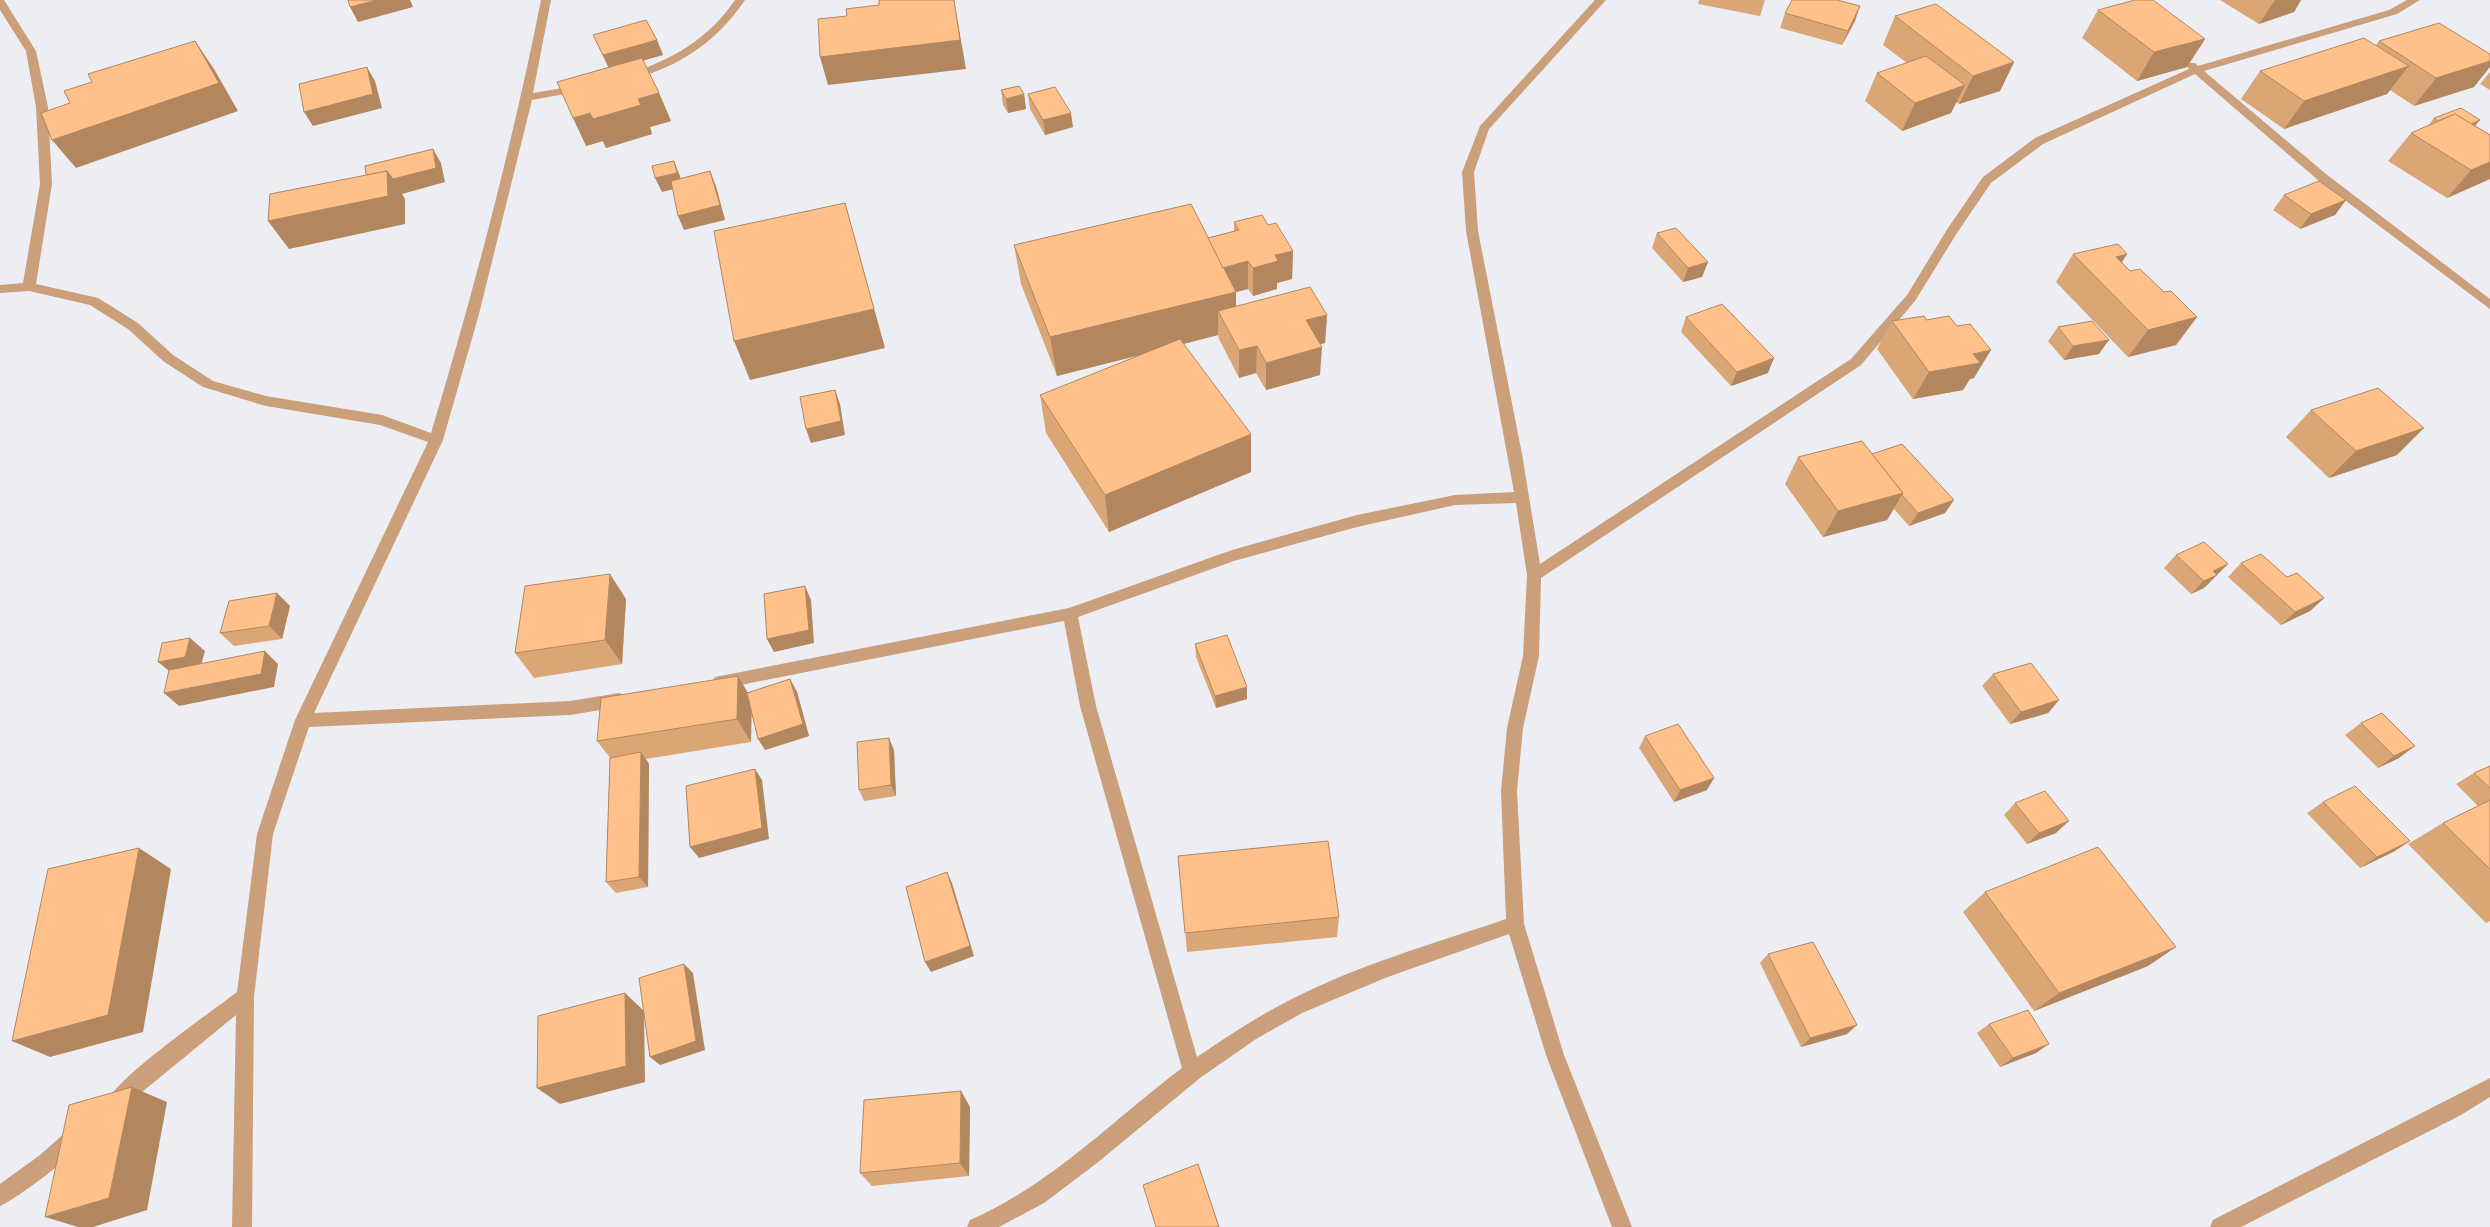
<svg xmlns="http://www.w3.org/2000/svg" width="2490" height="1227" viewBox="0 0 2490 1227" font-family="Rubik,sans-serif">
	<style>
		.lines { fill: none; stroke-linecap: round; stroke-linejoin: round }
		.minor { fill: #ca9f79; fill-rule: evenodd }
		.wall { fill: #dba676 }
		.shaded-wall { fill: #b28760 }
		.building { fill: #ffc189; stroke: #b28760 }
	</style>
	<rect width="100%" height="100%" fill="#edeef4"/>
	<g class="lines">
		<g class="minor">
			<path d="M0,0H4L36,51L48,107L52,184L36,284L98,298L138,323L173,355L213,381L266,396L382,415L431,433C474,290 512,146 541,0H551L533,93L581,85L586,88L581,91L532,100L479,314L443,440L314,713L570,701L619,693L625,695L627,700L625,705L619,707L570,715L309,727L273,834L254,997L252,1227H232L236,1015L125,1106L118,1108L111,1106L109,1099C118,1077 212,1011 237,992L257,834L295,720L428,442L380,425L266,406L203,387L163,361L128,329L90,305L29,291L0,293V285L23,283L40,184L36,107L26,51L0,10Z"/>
			<path d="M735,0H745C721,35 692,58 652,73C645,76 634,81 626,79V75C671,60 708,40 735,0Z"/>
			<path d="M1595,0H1606L1489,129L1474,172L1478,231L1522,454L1540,564L1851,359L1907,295L1948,228L1983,177L2035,138L2189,69L2186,65L2187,63H2195L2198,66L2389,10L2407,0H2420L2397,14L2204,71L2326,174L2490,299V309L2318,180L2195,74L2043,144L1991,183L1957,233L1915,301L1861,365L1541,578L1539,656L1523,728L1517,791L1524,924L1564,1055L1632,1227H1612L1546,1055L1509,934L1385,978L1302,1013L1256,1039L1200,1078L1097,1163L1044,1203L999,1227H967L970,1220C1055,1182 1109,1123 1182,1068L1080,706L1064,621L720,689L715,687L712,682L715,677L1069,608L1232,550L1357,515L1455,495L1514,492L1466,231L1462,172L1480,126ZM1516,503L1527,575L1523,656L1507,728L1501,791L1506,919C1433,944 1357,965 1288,1001C1257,1017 1226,1037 1197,1057L1096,706L1078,617L1234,561L1357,527L1455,505Z"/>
			<path d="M2490,1078V1097L2461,1115L2241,1227H2210L2213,1220Z"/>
			<path d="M74,1128L81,1131L84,1138C76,1155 18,1198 0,1206V1184L40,1155L67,1131Z"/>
		</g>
	</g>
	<g class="wall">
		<path d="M1699,0H1765L1760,16L1698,4Z"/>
		<path d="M2220,0H2301L2294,12L2259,24Z"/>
		<path d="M2098,10L2205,39L2187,67L2137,81L2082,38Z"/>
		<path d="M1785,13L1855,21L1842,45L1780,28Z"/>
		<path d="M1895,16L2014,62L2000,91L1959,104L1956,102L1951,113L1902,131L1865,101L1877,73L1907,63L1883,45Z"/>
		<path d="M593,35L657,40L663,55L643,60L659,93L671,121L650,127L652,134L606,148L603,141L586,146L608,67Z"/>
		<path d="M2379,41L2474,87L2414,106L2390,90L2387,94L2284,129L2241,99L2260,71L2376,45Z"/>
		<path d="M2490,72V90L2480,84Z"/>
		<path d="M1001,90L1024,94L1026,109L1008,113L1003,105Z"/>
		<path d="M1028,94L1073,127L1045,135L1030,109Z"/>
		<path d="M2434,118L2480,120L2475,126L2490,135V179L2447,198L2388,161L2411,133L2428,126Z"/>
		<path d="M2284,195L2346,200L2335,215L2300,229L2273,210Z"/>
		<path d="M1234,222L1268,225L1293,251L1292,279L1277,283V289L1253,296L1248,289L1236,292V306L1327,315L1325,343L1320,344V375L1266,390L1256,373L1239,378L1219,339L1218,335L1184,344L1251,472L1109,532L1046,433L1040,395L1141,355L1057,376L1021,284L1014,245L1208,238L1234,231Z"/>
		<path d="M1657,233L1708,262L1702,277L1683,282L1652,248Z"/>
		<path d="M2073,254H2127L2122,262L2130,271L2164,292L2197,317L2176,345L2128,357L2056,282Z"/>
		<path d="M1686,317L1768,373L1731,386L1681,332Z"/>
		<path d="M1892,321L1974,378L1970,379L1963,390L1913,399L1877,349Z"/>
		<path d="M2058,327L2099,354L2064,360L2048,341Z"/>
		<path d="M2311,410L2397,455L2329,478L2286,437Z"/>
		<path d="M1872,454L1945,513L1909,526L1894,509L1887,520L1823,537L1785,484L1798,457Z"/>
		<path d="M2176,555L2215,578L2213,579L2204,588L2191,594L2164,568Z"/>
		<path d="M2241,563L2287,577L2324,598L2310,611L2281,625L2228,577Z"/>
		<path d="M277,593L290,606L282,639L234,646L220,633Z"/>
		<path d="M626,599L622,664L534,678L515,653Z"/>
		<path d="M1195,644L1247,699L1216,708L1196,657Z"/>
		<path d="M1993,674L2059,700L2048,713L2010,724L1982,686Z"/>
		<path d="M738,676L747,693L790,679L797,692L809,736L765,750L751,711V742L646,759L649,764L648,887L616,893L606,882L610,758L597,741Z"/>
		<path d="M2361,723L2399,758L2378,768L2345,735Z"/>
		<path d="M1645,736L1707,790L1674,802L1639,748Z"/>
		<path d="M894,750L896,796L864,801L859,790Z"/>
		<path d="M2490,766V921L2486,923L2408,844L2443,823L2478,806L2456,784L2474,773Z"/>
		<path d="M2323,802L2410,841L2393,852L2360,868L2307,813Z"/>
		<path d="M2015,803L2056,833L2027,844L2004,815Z"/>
		<path d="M1178,856L1339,917L1337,937L1187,952Z"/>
		<path d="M1985,892L2148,966L2034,1011L1963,912Z"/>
		<path d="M1768,954L1847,1034L1801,1047L1760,963Z"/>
		<path d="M1989,1024L2036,1053L2000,1067L1977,1033Z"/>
		<path d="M961,1091L970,1107L969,1176L872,1186L860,1173Z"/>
	</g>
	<g class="shaded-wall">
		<path d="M377,0H410L413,7L358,22L350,7Z"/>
		<path d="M954,0L966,69L828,85L820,57Z"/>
		<path d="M2275,0H2301L2294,12L2259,24Z"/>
		<path d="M1860,6L1855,21L1842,45L1848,31Z"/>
		<path d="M2205,39L2187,67L2137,81L2154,52Z"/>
		<path d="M657,40L663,55L610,70L603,55Z"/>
		<path d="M195,41L214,69L238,111L76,168L52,140Z"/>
		<path d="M2490,61V67L2474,87L2414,106L2436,78Z"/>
		<path d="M2014,62L2000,91L1959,104L1973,76Z"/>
		<path d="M2409,66L2387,94L2284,129L2304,101Z"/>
		<path d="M367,67L375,81L382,108L313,126L304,112Z"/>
		<path d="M1965,85L1951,113L1902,131L1915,103Z"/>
		<path d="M659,93L671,121L650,127L652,134L606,148L603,141L586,146L573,118Z"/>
		<path d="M1024,94L1026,109L1008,113L1006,99Z"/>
		<path d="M1071,113L1073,127L1045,135L1043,120Z"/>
		<path d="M2480,120L2467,135L2453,131Z"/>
		<path d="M433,149L441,163L445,182L402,194L405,199V224L289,249L268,221L387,171Z"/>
		<path d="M674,161L680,176L683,187L662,192L655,178Z"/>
		<path d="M2490,162V179L2447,198L2471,170Z"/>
		<path d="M710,171L716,186L725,220L684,230L678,216Z"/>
		<path d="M2346,200L2335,215L2300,229L2311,214Z"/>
		<path d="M845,203L885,348L750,380L734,341Z"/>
		<path d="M1293,251L1292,279L1277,283V289L1253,296V268L1275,255Z"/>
		<path d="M2127,254L2109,282L2116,257Z"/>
		<path d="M1248,261V289L1236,292V331L1218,311V335L1057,376L1050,337L1218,269Z"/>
		<path d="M1708,262L1702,277L1683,282L1688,268Z"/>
		<path d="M1327,315L1325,343L1305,348L1306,320Z"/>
		<path d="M2197,317L2176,345L2128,357L2148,330Z"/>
		<path d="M2109,340L2099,354L2064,360L2073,346Z"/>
		<path d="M1257,346L1256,373L1239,378V350Z"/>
		<path d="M1322,347L1320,375L1266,390V363Z"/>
		<path d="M1991,350L1974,378L1970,379L1963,390L1913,399L1929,372L1973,354Z"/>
		<path d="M1774,358L1768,373L1731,386L1737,372Z"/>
		<path d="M835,390L840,404L845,435L811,443L806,429Z"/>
		<path d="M2424,428L2397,455L2329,478L2356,451Z"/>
		<path d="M1251,434V472L1109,532L1105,495Z"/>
		<path d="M1903,493L1887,520L1823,537L1838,511Z"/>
		<path d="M1954,500L1945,513L1909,526L1918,513Z"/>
		<path d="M2228,564L2204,588L2191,594L2213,571Z"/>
		<path d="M610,574L626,599L622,664L605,640Z"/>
		<path d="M805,586L811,600L814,643L774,652L767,639Z"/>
		<path d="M277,593L290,606L282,639L269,626Z"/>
		<path d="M2324,598L2310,611L2281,625L2295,612Z"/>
		<path d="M190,638L205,651L200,669L173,674L158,662Z"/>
		<path d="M265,651L278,664L274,687L179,706L164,693Z"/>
		<path d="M738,676L752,700L751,742L737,719Z"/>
		<path d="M790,679L797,692L809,736L765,750L758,739Z"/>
		<path d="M1247,687V699L1216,708L1215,696Z"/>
		<path d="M2059,700L2048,713L2010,724L2021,712Z"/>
		<path d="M889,738L894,750L896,796L891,785Z"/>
		<path d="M2415,746L2399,758L2378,768L2394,756Z"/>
		<path d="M641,752L649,764L648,887L639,877Z"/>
		<path d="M755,769L762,780L769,839L699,858L690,847Z"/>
		<path d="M1714,778L1707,790L1674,802L1680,790Z"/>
		<path d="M2069,821L2056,833L2027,844L2039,833Z"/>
		<path d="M2410,841L2393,852L2360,868L2377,857Z"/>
		<path d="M139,848L171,869L143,1032L50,1057L12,1041Z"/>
		<path d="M947,872L952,883L974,956L931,972L925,962Z"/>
		<path d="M2176,947L2148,966L2034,1011L2059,993Z"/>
		<path d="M684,964L693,973L705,1050L660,1065L650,1057Z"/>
		<path d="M625,993L644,1011L645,1082L560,1104L537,1088Z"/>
		<path d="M1857,1025L1847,1034L1801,1047L1810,1038Z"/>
		<path d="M2049,1044L2036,1053L2000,1067L2013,1058Z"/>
		<path d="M132,1087L167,1102L147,1210L93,1227H78L45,1217Z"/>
		<path d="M961,1091L970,1107L969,1176L960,1163Z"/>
	</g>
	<g class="building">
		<path d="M348,0H377L350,7Z"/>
		<path d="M879,0H954L960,40L820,57L818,19L847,16L846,9L879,5Z"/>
		<path d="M1792,0H1837L1860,6L1848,31L1785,13Z"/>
		<path d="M2135,0H2153L2205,39L2154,52L2098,10Z"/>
		<path d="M1936,4L2014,62L1973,76L1895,16Z"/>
		<path d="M646,20L657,40L603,55L593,35Z"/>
		<path d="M2439,23L2490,54V61L2436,78L2379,41Z"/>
		<path d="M2364,38L2409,66L2304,101L2260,71Z"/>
		<path d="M195,41L219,83L52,140L41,113L70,103L64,91L92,82L88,74Z"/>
		<path d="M1926,56L1965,85L1915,103L1877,73Z"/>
		<path d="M642,58L659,93L638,99L641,105L593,119L590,113L573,118L557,82Z"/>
		<path d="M367,67L373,94L304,112L299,84Z"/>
		<path d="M1019,86L1024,94L1006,99L1001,90Z"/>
		<path d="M1055,87L1071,113L1043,120L1028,94Z"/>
		<path d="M2461,108L2480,120L2471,124L2455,114L2438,121L2434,118Z"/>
		<path d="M2455,114L2490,135V162L2471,170L2411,133Z"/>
		<path d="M433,149L436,168L393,179L387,171L366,175L365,166Z"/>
		<path d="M674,161L677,173L655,178L652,166Z"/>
		<path d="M387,171L388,196L268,221L270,194Z"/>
		<path d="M710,171L720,205L678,216L671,181Z"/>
		<path d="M2319,181L2346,200L2311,214L2284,195Z"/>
		<path d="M845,203L874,309L734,341L714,231Z"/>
		<path d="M1191,204L1236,292L1050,337L1014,245Z"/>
		<path d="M1262,215L1268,225L1276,223L1293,251L1275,255L1278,261L1253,268L1248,261L1223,268L1208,238L1239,230L1234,222Z"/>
		<path d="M1676,228L1708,262L1688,268L1657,233Z"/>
		<path d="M2118,244L2127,254L2116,257L2130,271L2140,269L2164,292L2171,291L2197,317L2148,330L2073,254Z"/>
		<path d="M1310,287L1327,315L1306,320L1322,347L1266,363L1257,346L1239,350L1218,311Z"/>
		<path d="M1722,304L1774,358L1737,372L1686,317Z"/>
		<path d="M1924,316L1926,320L1949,316L1957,326L1970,324L1991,350L1973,354L1980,363L1929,372L1892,321Z"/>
		<path d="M2092,321L2109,340L2073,346L2058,327Z"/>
		<path d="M1180,339L1251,434L1105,495L1040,395Z"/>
		<path d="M2378,388L2424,428L2356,451L2311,410Z"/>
		<path d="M835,390L841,421L806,429L800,397Z"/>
		<path d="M1862,441L1903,493L1838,511L1798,457Z"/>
		<path d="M1902,444L1954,500L1918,513L1902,495L1903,493L1872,454Z"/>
		<path d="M2204,542L2228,564L2213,571L2217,575L2204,581L2176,555Z"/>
		<path d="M2261,554L2287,577L2297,573L2324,598L2295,612L2241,563Z"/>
		<path d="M610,574L605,640L515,653L525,586Z"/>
		<path d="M805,586L809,630L767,639L764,594Z"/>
		<path d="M277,593L269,626L220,633L229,601Z"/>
		<path d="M1227,635L1247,687L1215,696L1195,644Z"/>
		<path d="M190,638L185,657L158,662L162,643Z"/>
		<path d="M265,651L261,674L164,693L169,670Z"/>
		<path d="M2031,663L2059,700L2021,712L1993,674Z"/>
		<path d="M738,676L737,719L597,741L601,698Z"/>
		<path d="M790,679L803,724L758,739L747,693Z"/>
		<path d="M2382,713L2415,746L2394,756L2361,723Z"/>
		<path d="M1678,724L1714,778L1680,790L1645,736Z"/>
		<path d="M889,738L891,785L859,790L857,742Z"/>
		<path d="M641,752L639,877L606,882L610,758Z"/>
		<path d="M2490,766V788L2474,773Z"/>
		<path d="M755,769L762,828L690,847L686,786Z"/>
		<path d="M2355,786L2410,841L2377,857L2323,802Z"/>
		<path d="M2045,791L2069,821L2039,833L2015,803Z"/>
		<path d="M2490,800V869L2443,823Z"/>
		<path d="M1328,841L1339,917L1185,933L1178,856Z"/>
		<path d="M2098,847L2176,947L2059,993L1985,892Z"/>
		<path d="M139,848L108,1015L12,1041L48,869Z"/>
		<path d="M947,872L970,946L925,962L906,887Z"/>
		<path d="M1813,942L1857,1025L1810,1038L1768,954Z"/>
		<path d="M684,964L696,1041L650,1057L639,978Z"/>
		<path d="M625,993L626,1066L537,1088L538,1016Z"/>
		<path d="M2028,1010L2049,1044L2013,1058L1989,1024Z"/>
		<path d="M132,1087L109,1198L45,1217L69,1105Z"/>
		<path d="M961,1091L960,1163L860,1173L864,1100Z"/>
		<path d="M1198,1164L1219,1227H1156L1143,1185Z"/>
	</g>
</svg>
